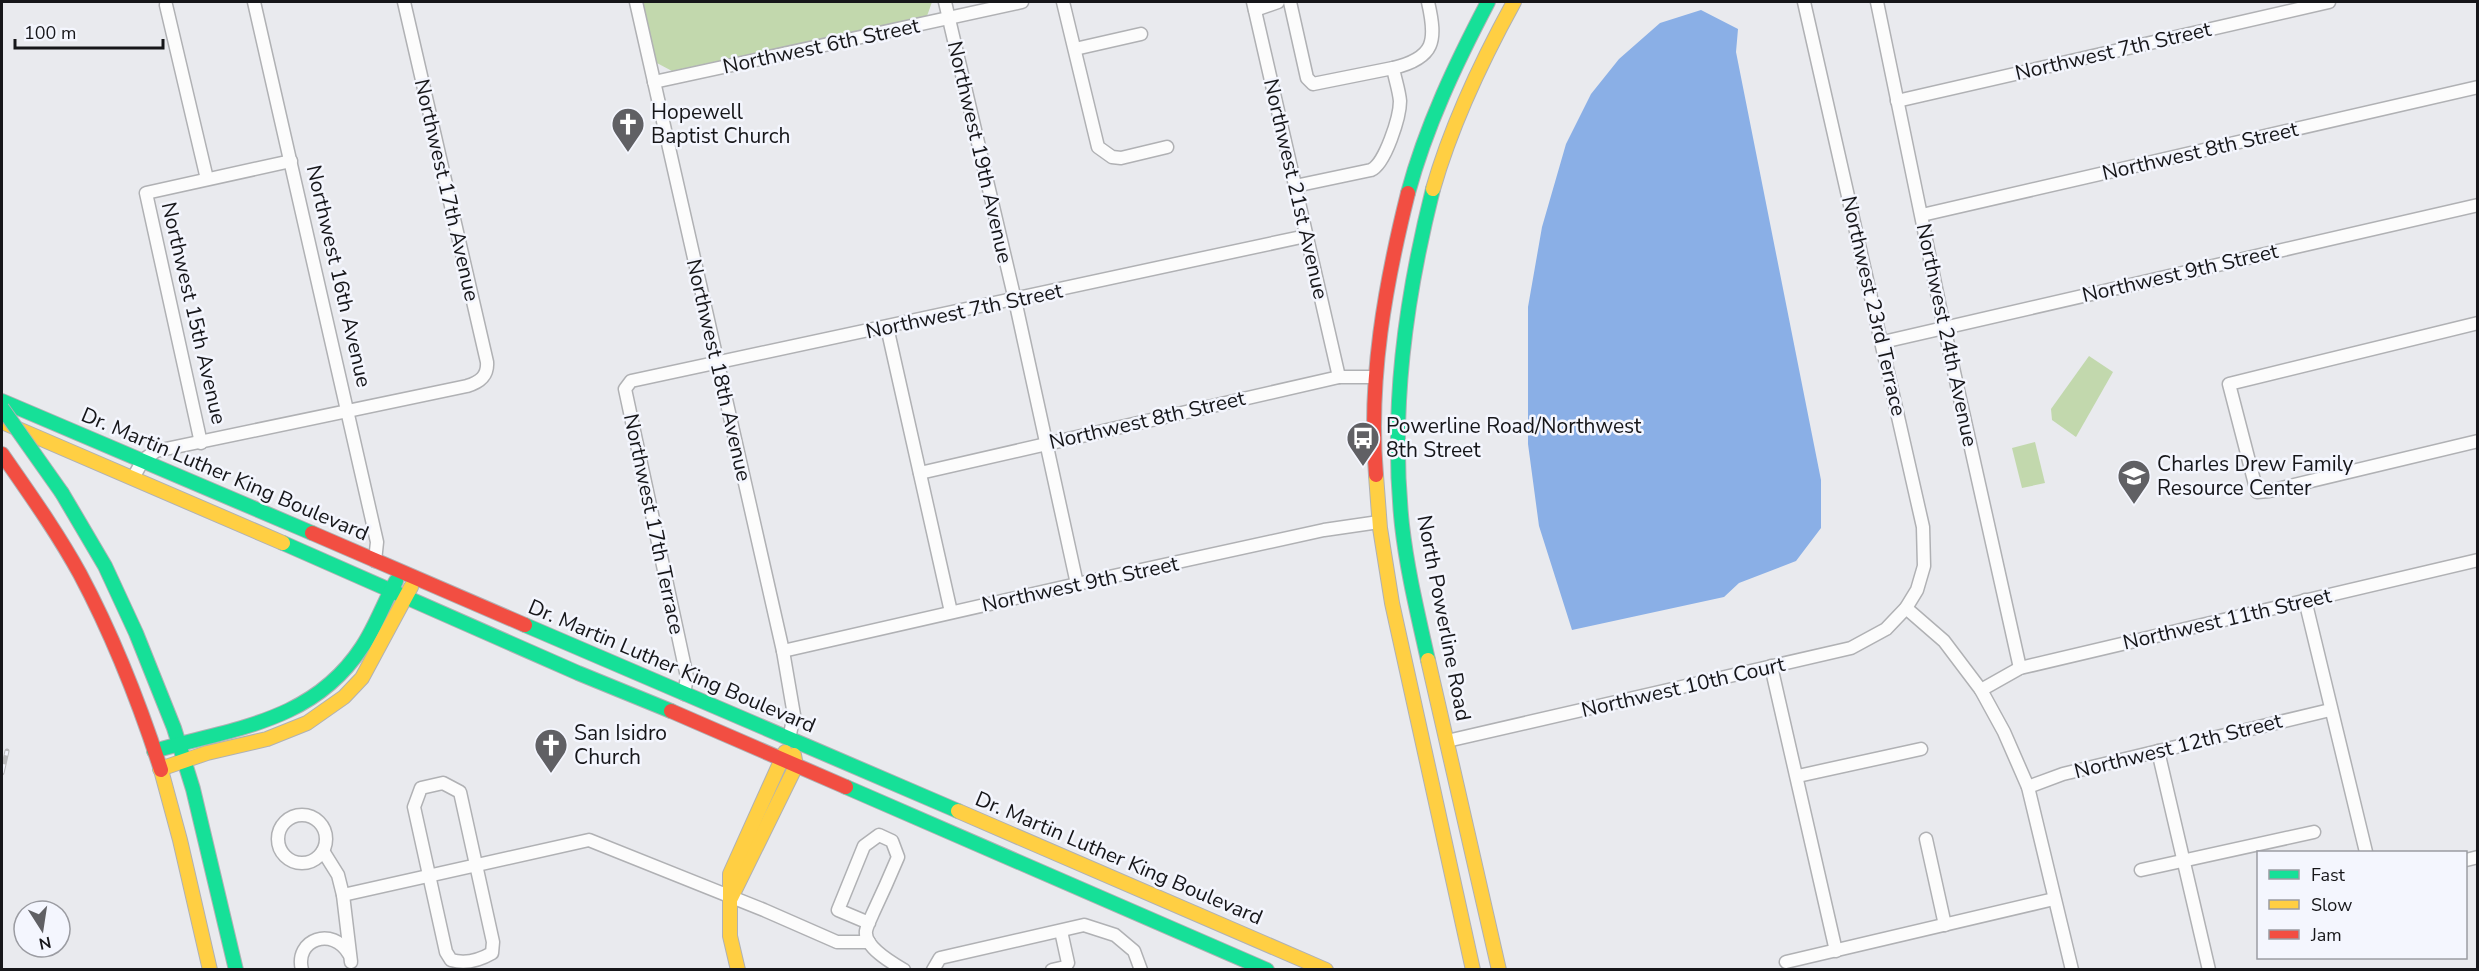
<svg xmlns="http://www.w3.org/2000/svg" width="2479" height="971" viewBox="0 0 2479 971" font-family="'Nunito Sans',sans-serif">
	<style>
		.green { fill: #c2d8ad }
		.water { fill: #8aafe6 }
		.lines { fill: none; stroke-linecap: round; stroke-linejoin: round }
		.street-casing { stroke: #b0b1b4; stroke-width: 15 }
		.fast-casing { stroke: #b0b1b4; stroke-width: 16 }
		.slow-casing { stroke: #b0b1b4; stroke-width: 16 }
		.jam-casing { stroke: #b0b1b4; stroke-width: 16 }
		.street { stroke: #fcfcfc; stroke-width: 12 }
		.fast { stroke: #16e098; stroke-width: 14 }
		.slow { stroke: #ffcf43; stroke-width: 14 }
		.jam { stroke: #f24e42; stroke-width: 14 }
		.rail-casing { stroke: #bdbdbe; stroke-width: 5 }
		.rail { stroke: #f4f6fe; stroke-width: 3; stroke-dasharray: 9; stroke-linecap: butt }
		.fast-bridge-casing { stroke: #b0b1b4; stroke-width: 16; stroke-linecap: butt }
		.fast-bridge { stroke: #16e098; stroke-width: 14 }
		.labels { text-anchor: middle; stroke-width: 5; stroke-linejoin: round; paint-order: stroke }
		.street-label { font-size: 21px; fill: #161619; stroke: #f4f6fe }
		.poi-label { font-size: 21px; fill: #161619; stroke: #f4f6fe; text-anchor: start }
	</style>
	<rect width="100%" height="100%" fill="#e9eaee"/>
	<g class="green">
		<path d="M642,2H932L927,16L672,71L655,62Z"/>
		<path d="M2089,356L2113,372L2076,437L2052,420L2051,409Z"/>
		<path d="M2035,442L2045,483L2022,488L2012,448Z"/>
	</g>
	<path class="water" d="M1701,10L1738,29L1736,52L1821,480V528L1796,561L1739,583L1724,597L1572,630L1539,526L1528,444V307L1542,227L1566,144L1591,94L1619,59L1660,23Z"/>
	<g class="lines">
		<defs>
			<g id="street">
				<path d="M254,2L377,542L375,561"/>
				<path d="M636,2L783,651L794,715L789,739"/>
				<path d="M945,2L1015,300L1077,584"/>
				<path d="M1063,2L1098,147L1112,157L1121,158L1167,147"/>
				<path d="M1253,2L1339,377"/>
				<path d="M1290,2L1307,78L1313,84L1393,68"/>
				<path d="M1877,2L1944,327L2020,668"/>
				<path d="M166,5L207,179"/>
				<path d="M1255,10L1278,2"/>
				<path d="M1075,49L1141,34"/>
				<path d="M654,82L1022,2"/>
				<path d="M1897,101L2329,2"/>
				<path d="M1295,186L1371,170C1385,164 1400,117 1400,101C1399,90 1395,79 1393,68C1435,58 1437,41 1428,2"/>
				<path d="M1922,215L2478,87"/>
				<path d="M2478,323L2229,384L2257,492L2269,491L2478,441"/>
				<path d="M887,327L951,612"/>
				<path d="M1883,342L2478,205"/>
				<path d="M201,443L146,193L291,161"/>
				<path d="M920,473L1339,377H1376"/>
				<path d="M133,478L143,460L156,451L467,386C480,382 488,376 487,362L404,2"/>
				<path d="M2305,600L2366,852"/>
				<path d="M1906,608L1944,641L1981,690L2004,732L2028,787L2072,970"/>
				<path d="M783,651L1077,584L1324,530L1379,522"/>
				<path d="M1771,666L1836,951"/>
				<path d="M1981,690L2020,668L2478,560"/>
				<path d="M684,694L687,677L625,389L631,381L1306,236"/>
				<path d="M1447,741L1851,648L1886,629L1906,608L1917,590L1924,566L1923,527L1804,2"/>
				<path d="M2158,751L2209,970"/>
				<path d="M1798,776L1921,749"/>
				<path d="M443,783L460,792L493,942L492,953C480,960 465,964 451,960L446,952L414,807L421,788Z"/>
				<path d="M2028,787L2063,774L2330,710"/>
				<circle cx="302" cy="839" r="24"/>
				<path d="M1926,839L1945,925"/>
				<path d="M323,851L338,875L343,895L351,962"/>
				<path d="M2466,860L2478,857"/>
				<path d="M2141,870L2314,832"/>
				<path d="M343,895L589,840L764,910L837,942H869"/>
				<path d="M869,923L838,910L864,846L879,835L892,841L898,857C890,876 882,894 873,913C871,918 867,925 866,931C864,947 892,963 904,970"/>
				<path d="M1786,962L2054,899"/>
				<path d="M302,970C294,939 333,926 349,954"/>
				<path d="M933,970L940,958L1084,925L1115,935L1134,951L1141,970"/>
				<path d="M1052,970L1065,967L1068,963L1061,931"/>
			</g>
			<g id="fast">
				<path d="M1408,193C1426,126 1456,63 1488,2"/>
				<path d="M2,401L312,533"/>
				<path d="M62,493L105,566L136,633L174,728L193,789L236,970"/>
				<path d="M283,543L578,673L671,711"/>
				<path d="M525,625L958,811"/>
				<path d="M1428,660C1418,615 1407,570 1402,525C1390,411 1405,300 1433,189"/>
				<path d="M154,751C234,728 313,722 362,647C376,626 384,602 396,581"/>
				<path d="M846,787L1267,970"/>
			</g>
			<g id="slow">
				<path d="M1433,189C1452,123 1481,62 1514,2"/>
				<path d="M2,422L283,543"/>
				<path d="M1376,475L1380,528L1392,603L1473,970"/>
				<path d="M1428,660L1499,970"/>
				<path d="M160,769L207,753L267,739L307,723L344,697L362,678L411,587"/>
				<path d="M161,770L180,840L210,970"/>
				<path d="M958,811L1326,970"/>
				<path d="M731,898L796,766L794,755"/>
				<path d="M738,970L730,936V874L785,752"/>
			</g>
			<g id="jam">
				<path d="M2,454C29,493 57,532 80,574C113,636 139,702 161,770"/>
				<path d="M1376,475C1368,380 1385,285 1408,193"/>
				<path d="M312,533L525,625"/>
				<path d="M671,711L846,787"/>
			</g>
		</defs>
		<use href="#street" class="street-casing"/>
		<use href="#fast" class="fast-casing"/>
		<use href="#slow" class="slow-casing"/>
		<use href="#jam" class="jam-casing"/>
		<use href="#street" class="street"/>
		<use href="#fast" class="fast"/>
		<use href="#slow" class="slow"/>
		<use href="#jam" class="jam"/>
		<defs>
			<path id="rail" d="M2,773L7,751"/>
		</defs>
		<use href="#rail" class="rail-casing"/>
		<use href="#rail" class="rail"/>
		<defs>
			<path id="fast-bridge" d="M2,408L62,493"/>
		</defs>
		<use href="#fast-bridge" class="fast-bridge-casing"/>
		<use href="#fast-bridge" class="fast-bridge"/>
	</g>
	<defs>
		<symbol id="church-pin" viewBox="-11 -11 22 30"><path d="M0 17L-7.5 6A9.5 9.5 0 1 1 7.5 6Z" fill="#606064" stroke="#f4f6fe"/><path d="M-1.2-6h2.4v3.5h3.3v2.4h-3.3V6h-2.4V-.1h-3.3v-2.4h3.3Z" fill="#fff"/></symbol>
		<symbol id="bus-pin" viewBox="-11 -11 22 30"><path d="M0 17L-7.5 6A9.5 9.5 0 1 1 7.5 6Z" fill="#606064" stroke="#f4f6fe"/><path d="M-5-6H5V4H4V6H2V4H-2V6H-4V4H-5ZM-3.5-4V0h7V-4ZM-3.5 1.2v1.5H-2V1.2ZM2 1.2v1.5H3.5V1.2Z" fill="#fff"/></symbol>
		<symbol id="school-pin" viewBox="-11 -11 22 30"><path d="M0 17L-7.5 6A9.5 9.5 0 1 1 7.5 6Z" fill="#606064" stroke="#f4f6fe"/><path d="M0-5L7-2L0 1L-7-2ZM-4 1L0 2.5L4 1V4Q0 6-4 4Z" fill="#fff"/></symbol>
	</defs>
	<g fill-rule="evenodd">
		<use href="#church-pin" x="609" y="105" width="38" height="52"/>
		<use href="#bus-pin" x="1344" y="419" width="38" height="52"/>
		<use href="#school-pin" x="2115" y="457" width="38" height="52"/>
		<use href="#church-pin" x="532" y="726" width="38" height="52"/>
	</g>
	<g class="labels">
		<g class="street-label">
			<text transform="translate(821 46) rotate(-12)" y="7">Northwest 6th Street</text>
			<text transform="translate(2113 51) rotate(-13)" y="7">Northwest 7th Street</text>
			<text transform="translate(2200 151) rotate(-13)" y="7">Northwest 8th Street</text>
			<text transform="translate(980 152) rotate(77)" y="7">Northwest 19th Avenue</text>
			<text transform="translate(1296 189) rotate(77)" y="7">Northwest 21st Avenue</text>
			<text transform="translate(447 190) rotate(77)" y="7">Northwest 17th Avenue</text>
			<text transform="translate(2180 273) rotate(-13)" y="7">Northwest 9th Street</text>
			<text transform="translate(339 276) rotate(77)" y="7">Northwest 16th Avenue</text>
			<text transform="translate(1874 306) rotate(77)" y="7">Northwest 23rd Terrace</text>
			<text transform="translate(964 311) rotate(-12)" y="7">Northwest 7th Street</text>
			<text transform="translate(194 313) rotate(77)" y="7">Northwest 15th Avenue</text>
			<text transform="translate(1947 335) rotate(78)" y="7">Northwest 24th Avenue</text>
			<text transform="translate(719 370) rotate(77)" y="7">Northwest 18th Avenue</text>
			<text transform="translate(1147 420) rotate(-13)" y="7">Northwest 8th Street</text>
			<text transform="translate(225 474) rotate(23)" y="7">Dr. Martin Luther King Boulevard</text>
			<text transform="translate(654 524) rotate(78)" y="7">Northwest 17th Terrace</text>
			<text transform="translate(1080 584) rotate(-12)" y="7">Northwest 9th Street</text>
			<text transform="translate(1444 618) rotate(79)" y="7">North Powerline Road</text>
			<text transform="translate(2227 619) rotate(-13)" y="7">Northwest 11th Street</text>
			<text transform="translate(672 666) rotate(23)" y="7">Dr. Martin Luther King Boulevard</text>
			<text transform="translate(1683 687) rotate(-13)" y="7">Northwest 10th Court</text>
			<text transform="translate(2178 746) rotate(-14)" y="7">Northwest 12th Street</text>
			<text transform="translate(1119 858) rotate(23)" y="7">Dr. Martin Luther King Boulevard</text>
		</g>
		<g class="poi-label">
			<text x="651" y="119">Hopewell<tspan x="651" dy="24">Baptist Church</tspan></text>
			<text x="1386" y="433">Powerline Road/Northwest<tspan x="1386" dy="24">8th Street</tspan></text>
			<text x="2157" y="471">Charles Drew Family<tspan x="2157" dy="24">Resource Center</tspan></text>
			<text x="574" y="740">San Isidro<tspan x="574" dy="24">Church</tspan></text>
		</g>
	</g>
	<rect width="2479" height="971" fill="none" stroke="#161619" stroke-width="6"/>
	<rect x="2257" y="851" width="210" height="108" fill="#f4f6fe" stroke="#9b9ca2" stroke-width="1.5"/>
	<rect x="2269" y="870" width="30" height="9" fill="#16e098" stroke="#9b9ca2" stroke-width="1.5"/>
	<text x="2311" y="881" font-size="18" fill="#161619">Fast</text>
	<rect x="2269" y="900" width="30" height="9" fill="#ffcf43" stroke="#9b9ca2" stroke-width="1.5"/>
	<text x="2311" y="911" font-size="18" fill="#161619">Slow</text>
	<rect x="2269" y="930" width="30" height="9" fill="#f24e42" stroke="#9b9ca2" stroke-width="1.5"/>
	<text x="2311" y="941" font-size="18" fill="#161619">Jam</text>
	<g transform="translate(42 929) rotate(168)"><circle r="28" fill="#f4f6fe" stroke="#9b9ca2" stroke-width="1.5"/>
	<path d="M0-4.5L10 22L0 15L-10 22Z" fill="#606064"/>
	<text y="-9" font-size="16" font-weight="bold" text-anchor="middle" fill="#161619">N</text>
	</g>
	<path d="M15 39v9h148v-9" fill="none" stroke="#161619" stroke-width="3"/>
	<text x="24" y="39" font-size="18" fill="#161619" stroke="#f4f6fe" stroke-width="4.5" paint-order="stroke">100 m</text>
</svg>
